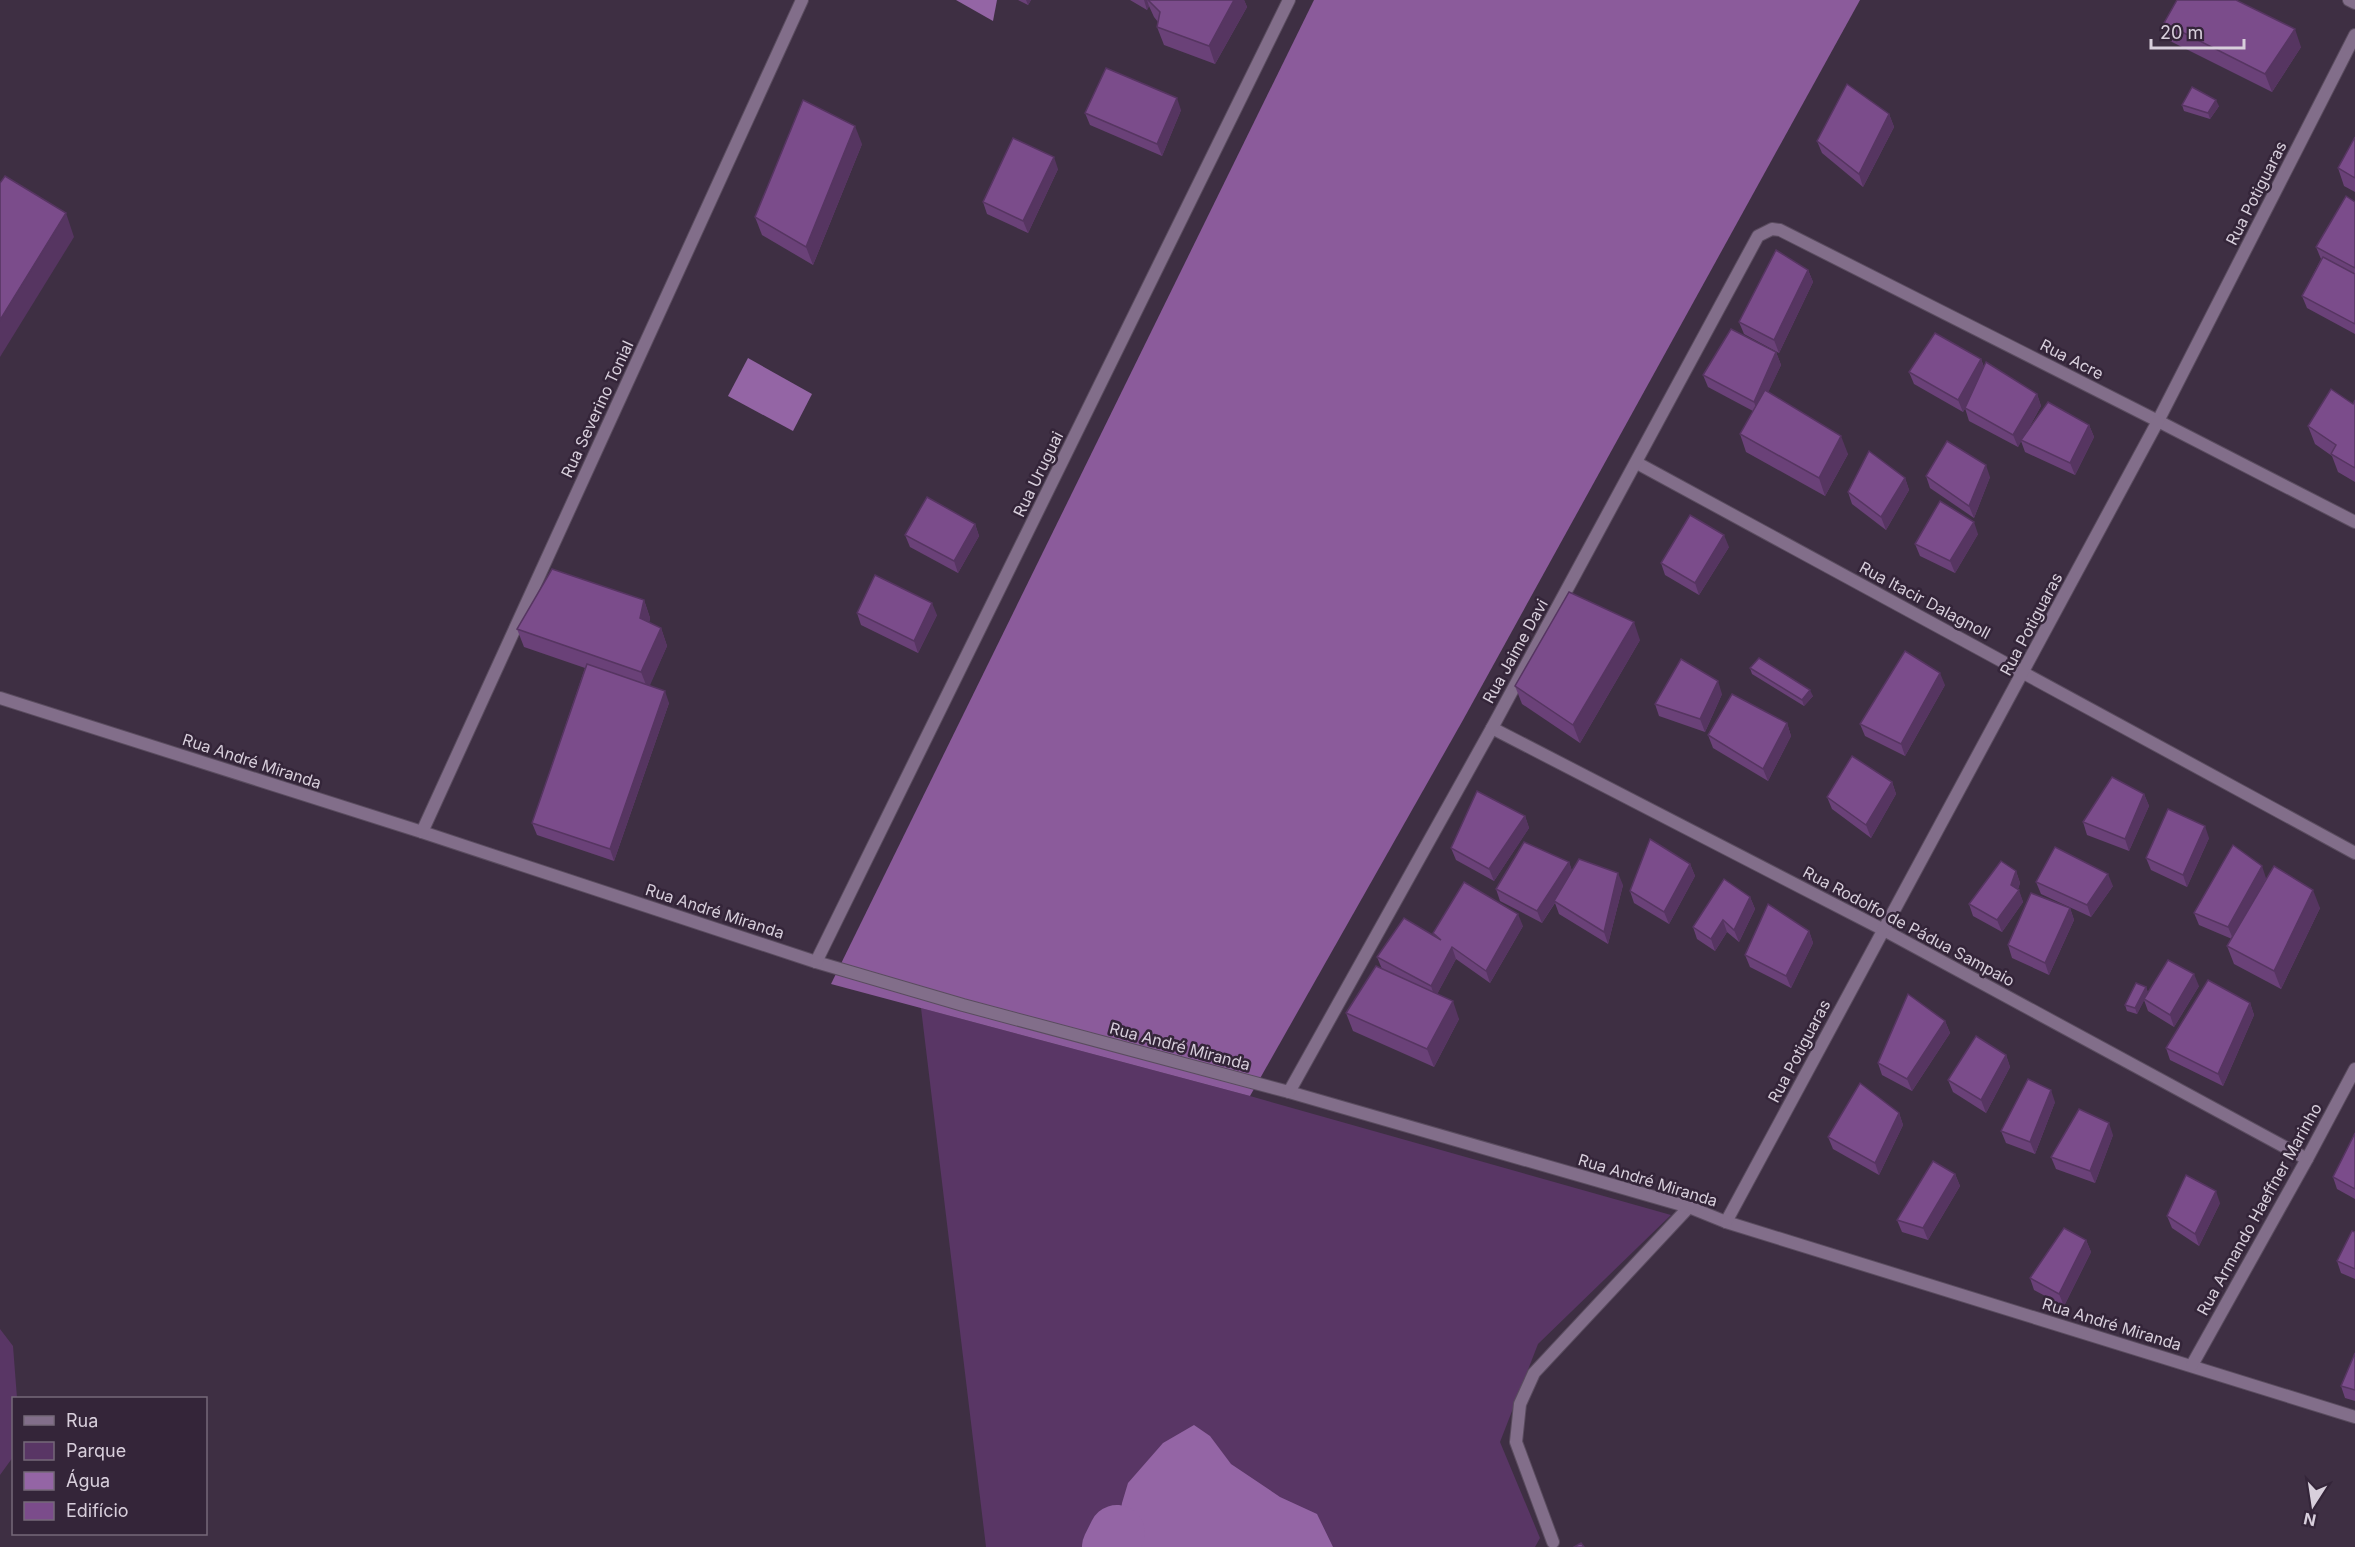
<svg xmlns="http://www.w3.org/2000/svg" width="2355" height="1547" viewBox="0 0 2355 1547" font-family="Inter,sans-serif">
	<style>
		.green { fill: #593665 }
		.forest { fill: #8b5b9b }
		.water { fill: #9465a5 }
		.lines { fill: none; stroke-linecap: round; stroke-linejoin: round }
		.river { stroke: #9465a5; stroke-width: 56 }
		.service-casing { stroke: #5a4c5f; stroke-width: 14 }
		.minor-casing { stroke: #5a4c5f; stroke-width: 14 }
		.tertiary-casing { stroke: #5a4c5f; stroke-width: 14 }
		.service { stroke: #826e8a; stroke-width: 12 }
		.minor { stroke: #826e8a; stroke-width: 12 }
		.tertiary { stroke: #826e8a; stroke-width: 12 }
		.wall { fill: #6a4178 }
		.shaded-wall { fill: #563561 }
		.building { fill: #7b4c8b; stroke: #563561; stroke-width: 1.5 }
		.labels { text-anchor: middle; stroke-width: 5; stroke-linejoin: round; paint-order: stroke }
		.street-label { font-size: 16px; fill: #d8cfdc; stroke: #342539 }
	</style>
	<rect width="100%" height="100%" fill="#3e2f43"/>
	<g class="green">
		<path d="M921,1008L1250,1096L1671,1215L1538,1344L1500,1442L1540,1538L1535,1547H986Z"/>
		<path d="M0,1329L13,1346L17,1398H14L13,1457L0,1475Z"/>
	</g>
	<path class="forest" d="M1314,0H1860L1463,720L1250,1096L831,984Z"/>
	<g class="water">
		<path d="M956,0H997L993,21Z"/>
		<path d="M748,358L812,394L793,431L728,396Z"/>
		<path d="M1194,1425L1210,1436L1231,1464L1280,1497L1317,1514L1333,1547H1136L1126,1531L1117,1533L1122,1503L1128,1483L1163,1443Z"/>
	</g>
	<g class="lines">
		<path class="river" d="M1110,1547L1117,1533"/>
		<defs>
			<path id="service" d="M1553,1542L1516,1442L1520,1404L1534,1373L1689,1207"/>
			<g id="minor">
				<path d="M2349,0L2355,3"/>
				<path d="M1637,463L2355,853"/>
				<path d="M0,698L422,832L816,962L963,1005L1289,1092L1689,1207L1726,1222L2355,1417"/>
				<path d="M1492,728L1882,929L2307,1159"/>
				<path d="M422,832L802,0"/>
				<path d="M816,962L1289,0"/>
				<path d="M1289,1092L1492,728L1758,236L1772,229L1780,230L2158,421L2355,522"/>
				<path d="M1726,1222L2158,421L2355,35"/>
			</g>
			<path id="tertiary" d="M2192,1365L2307,1159L2355,1069"/>
		</defs>
		<use href="#service" class="service-casing"/>
		<use href="#minor" class="minor-casing"/>
		<use href="#tertiary" class="tertiary-casing"/>
		<use href="#service" class="service"/>
		<use href="#minor" class="minor"/>
		<use href="#tertiary" class="tertiary"/>
	</g>
	<g class="wall">
		<path d="M1018,0H1031L1028,5Z"/>
		<path d="M1130,0H1244L1247,7L1215,64L1164,45L1157,27L1158,22L1154,17L1149,6L1147,10Z"/>
		<path d="M2164,23L2301,47L2272,92L2170,41Z"/>
		<path d="M2182,105L2219,106L2210,119L2184,111Z"/>
		<path d="M1181,110L1162,156L1090,125L1085,113Z"/>
		<path d="M1889,114L1894,127L1863,187L1822,153L1817,141Z"/>
		<path d="M2355,137V192L2344,186L2338,168Z"/>
		<path d="M862,144L813,265L762,235L755,217Z"/>
		<path d="M1058,169L1028,233L987,214L983,202Z"/>
		<path d="M2355,202V334L2307,308L2302,296L2321,259L2316,247Z"/>
		<path d="M1808,270L1813,282L1779,353L1744,334L1739,322Z"/>
		<path d="M1776,352L1781,365L1768,392L1848,454L1825,496L1746,452L1740,434L1753,411L1708,387L1703,375Z"/>
		<path d="M1981,359L1984,367L2037,394L2041,406L2026,433L2089,425L2094,437L2075,475L2025,452L2021,441L2018,447L1969,421L1965,408L1966,407L1963,412L1914,384L1909,372Z"/>
		<path d="M2355,400V482L2338,472L2332,456L2315,444L2308,426L2353,404Z"/>
		<path d="M1926,476L1990,477L1974,518L1930,488Z"/>
		<path d="M1905,478L1909,490L1886,530L1852,504L1848,492Z"/>
		<path d="M975,524L979,536L958,573L910,547L905,535Z"/>
		<path d="M1978,534L1955,573L1920,556L1915,544Z"/>
		<path d="M1729,547L1699,595L1665,575L1661,563Z"/>
		<path d="M644,600L650,618L649,623L661,628L667,646L649,686L669,703L614,861L537,835L532,823L585,668L524,647L517,629Z"/>
		<path d="M857,613L937,615L918,653L861,625Z"/>
		<path d="M1640,640L1580,743L1522,704L1515,686Z"/>
		<path d="M1750,668L1813,696L1804,706L1752,674Z"/>
		<path d="M1945,685L1905,756L1865,736L1860,724Z"/>
		<path d="M1722,694L1705,732L1659,716L1655,704Z"/>
		<path d="M1787,723L1791,736L1768,781L1713,748L1708,735Z"/>
		<path d="M1892,782L1896,794L1871,838L1832,809L1827,797Z"/>
		<path d="M2144,794L2149,806L2129,851L2087,835L2083,822Z"/>
		<path d="M1525,816L1529,828L1494,881L1456,860L1451,848Z"/>
		<path d="M2209,838L2187,887L2151,870L2146,858Z"/>
		<path d="M1569,862L1572,871L1623,885L1608,944L1559,914L1555,903L1542,923L1500,901L1496,889Z"/>
		<path d="M1690,864L1695,876L1669,924L1634,903L1630,891Z"/>
		<path d="M2016,871L2020,883L2018,889L2023,902L2002,932L1973,916L1969,904Z"/>
		<path d="M2266,878L2320,908L2281,989L2234,964L2227,946L2232,939L2199,925L2194,913Z"/>
		<path d="M2036,882L2113,886L2091,917L2041,894Z"/>
		<path d="M1750,897L1755,909L1739,942L1727,932L1715,951L1697,939L1693,927Z"/>
		<path d="M2070,908L2074,920L2049,975L2012,958L2008,945Z"/>
		<path d="M1523,926L1490,983L1456,959L1437,994L1459,1019L1434,1067L1353,1031L1346,1013L1382,969L1377,957L1434,936L1433,933Z"/>
		<path d="M1809,931L1813,943L1791,988L1750,967L1745,955Z"/>
		<path d="M2199,986L2174,1027L2148,1011L2144,1000L2137,1014L2127,1011L2125,1005L2146,987L2148,993Z"/>
		<path d="M2250,1003L2254,1015L2223,1086L2170,1060L2166,1048Z"/>
		<path d="M1945,1021L1950,1033L1912,1091L1882,1075L1878,1063Z"/>
		<path d="M2006,1055L2010,1067L1986,1113L1953,1092L1948,1080Z"/>
		<path d="M2055,1102L2035,1154L2006,1143L2001,1131Z"/>
		<path d="M1899,1113L1903,1125L1879,1175L1833,1149L1828,1137Z"/>
		<path d="M2355,1133V1199L2337,1189L2333,1177Z"/>
		<path d="M2113,1135L2095,1183L2056,1169L2051,1157Z"/>
		<path d="M1955,1174L1960,1186L1928,1240L1902,1232L1897,1220Z"/>
		<path d="M2220,1203L2199,1246L2172,1228L2167,1216Z"/>
		<path d="M2355,1232V1279L2341,1273L2337,1261Z"/>
		<path d="M2086,1240L2091,1252L2064,1306L2034,1290L2030,1278Z"/>
		<path d="M2355,1353V1401L2345,1398L2341,1386Z"/>
	</g>
	<g class="shaded-wall">
		<path d="M1026,0H1031L1028,5Z"/>
		<path d="M1144,0H1147L1149,6L1147,10Z"/>
		<path d="M1234,0H1244L1247,7L1215,64L1209,46Z"/>
		<path d="M2295,29L2301,47L2272,92L2265,74Z"/>
		<path d="M1177,98L1181,110L1162,156L1157,144Z"/>
		<path d="M2216,100L2219,106L2210,119L2208,113Z"/>
		<path d="M1889,114L1894,127L1863,187L1859,174Z"/>
		<path d="M855,126L862,144L813,265L806,247Z"/>
		<path d="M1054,157L1058,169L1028,233L1023,221Z"/>
		<path d="M66,213L74,237L0,357V320Z"/>
		<path d="M1808,270L1813,282L1779,353L1774,340Z"/>
		<path d="M1776,352L1781,365L1758,414L1754,402Z"/>
		<path d="M1981,359L1985,371L1963,412L1958,400Z"/>
		<path d="M2037,394L2041,406L2018,447L2013,435Z"/>
		<path d="M2089,425L2094,437L2075,475L2070,463Z"/>
		<path d="M1841,436L1848,454L1825,496L1819,478Z"/>
		<path d="M1986,465L1990,477L1974,518L1969,506Z"/>
		<path d="M1905,478L1909,490L1886,530L1881,517Z"/>
		<path d="M1974,522L1978,534L1955,573L1950,561Z"/>
		<path d="M975,524L979,536L958,573L954,561Z"/>
		<path d="M1724,535L1729,547L1699,595L1695,583Z"/>
		<path d="M644,600L650,618L646,636L640,618Z"/>
		<path d="M932,603L937,615L918,653L914,641Z"/>
		<path d="M1634,622L1640,640L1580,743L1573,725Z"/>
		<path d="M661,628L667,646L648,690L641,672Z"/>
		<path d="M1940,673L1945,685L1905,756L1901,744Z"/>
		<path d="M1718,681L1722,694L1705,732L1700,719Z"/>
		<path d="M1810,690L1813,696L1804,706L1802,700Z"/>
		<path d="M665,691L669,703L614,861L610,849Z"/>
		<path d="M1787,723L1791,736L1768,781L1763,769Z"/>
		<path d="M1892,782L1896,794L1871,838L1866,825Z"/>
		<path d="M2144,794L2149,806L2129,851L2125,839Z"/>
		<path d="M1525,816L1529,828L1494,881L1489,869Z"/>
		<path d="M2205,826L2209,838L2187,887L2183,875Z"/>
		<path d="M1569,862L1573,874L1542,923L1537,911Z"/>
		<path d="M1690,864L1695,876L1669,924L1664,912Z"/>
		<path d="M2262,866L2266,878L2233,939L2228,927Z"/>
		<path d="M2016,871L2020,883L2017,892L2019,890L2023,902L2002,932L1997,920Z"/>
		<path d="M1618,873L1623,885L1608,944L1604,932Z"/>
		<path d="M2108,874L2113,886L2091,917L2087,905Z"/>
		<path d="M2313,890L2320,908L2281,989L2274,971Z"/>
		<path d="M1750,897L1755,909L1739,942L1734,930Z"/>
		<path d="M2070,908L2074,920L2049,975L2045,963Z"/>
		<path d="M1518,914L1523,926L1490,983L1486,971Z"/>
		<path d="M1723,920L1727,932L1715,951L1711,939Z"/>
		<path d="M1809,931L1813,943L1791,988L1786,976Z"/>
		<path d="M1452,947L1456,959L1435,998L1431,986Z"/>
		<path d="M2194,974L2199,986L2174,1027L2170,1015Z"/>
		<path d="M2146,987L2148,993L2137,1014L2135,1008Z"/>
		<path d="M1453,1001L1459,1019L1434,1067L1427,1049Z"/>
		<path d="M2250,1003L2254,1015L2223,1086L2218,1074Z"/>
		<path d="M1945,1021L1950,1033L1912,1091L1907,1079Z"/>
		<path d="M2006,1055L2010,1067L1986,1113L1981,1100Z"/>
		<path d="M2051,1090L2055,1102L2035,1154L2030,1142Z"/>
		<path d="M1899,1113L1903,1125L1879,1175L1875,1163Z"/>
		<path d="M2109,1123L2113,1135L2095,1183L2090,1171Z"/>
		<path d="M1955,1174L1960,1186L1928,1240L1923,1228Z"/>
		<path d="M2216,1191L2220,1203L2199,1246L2195,1234Z"/>
		<path d="M2086,1240L2091,1252L2064,1306L2059,1294Z"/>
	</g>
	<g class="building">
		<path d="M1148,0H1234L1209,46L1157,27L1160,12Z"/>
		<path d="M2177,0H2236L2295,29L2265,74L2164,23Z"/>
		<path d="M1106,68L1177,98L1157,144L1085,113Z"/>
		<path d="M1847,84L1889,114L1859,174L1817,141Z"/>
		<path d="M2192,87L2216,100L2208,113L2182,105Z"/>
		<path d="M803,100L855,126L806,247L755,217Z"/>
		<path d="M2355,137V178L2338,168Z"/>
		<path d="M1013,138L1054,157L1023,221L983,202Z"/>
		<path d="M5,176L66,213L0,320V183Z"/>
		<path d="M2346,196L2355,202V268L2316,247Z"/>
		<path d="M1776,250L1808,270L1774,340L1739,322Z"/>
		<path d="M2323,257L2355,274V324L2302,296Z"/>
		<path d="M1731,329L1776,352L1754,402L1703,375Z"/>
		<path d="M1935,333L1981,359L1958,400L1909,372Z"/>
		<path d="M1986,362L2037,394L2013,435L1965,408Z"/>
		<path d="M2331,389L2353,404L2355,400V468L2331,454L2336,445L2308,426Z"/>
		<path d="M1765,390L1841,436L1819,478L1740,434Z"/>
		<path d="M2048,402L2089,425L2070,463L2021,440Z"/>
		<path d="M1947,441L1986,465L1969,506L1926,476Z"/>
		<path d="M1869,451L1905,478L1881,517L1848,492Z"/>
		<path d="M927,497L975,524L954,561L905,535Z"/>
		<path d="M1940,501L1974,522L1950,561L1915,544Z"/>
		<path d="M1690,515L1724,535L1695,583L1661,563Z"/>
		<path d="M552,569L644,600L640,618L661,628L641,672L517,629Z"/>
		<path d="M875,575L932,603L914,641L857,613Z"/>
		<path d="M1569,592L1634,622L1573,725L1515,686Z"/>
		<path d="M1905,651L1940,673L1901,744L1860,724Z"/>
		<path d="M1759,658L1810,690L1802,700L1750,668Z"/>
		<path d="M1681,659L1718,681L1700,719L1655,704Z"/>
		<path d="M587,664L665,691L610,849L532,823Z"/>
		<path d="M1732,694L1787,723L1763,769L1708,735Z"/>
		<path d="M1852,756L1892,782L1866,825L1827,797Z"/>
		<path d="M2112,777L2144,794L2125,839L2083,822Z"/>
		<path d="M1477,791L1525,816L1489,869L1451,848Z"/>
		<path d="M2168,809L2205,826L2183,875L2146,858Z"/>
		<path d="M1650,839L1690,864L1664,912L1630,891Z"/>
		<path d="M1524,842L1569,862L1537,911L1496,889Z"/>
		<path d="M2233,845L2262,866L2228,927L2194,913Z"/>
		<path d="M2055,847L2108,874L2087,905L2036,882Z"/>
		<path d="M1579,859L1618,873L1604,932L1554,901Z"/>
		<path d="M2001,861L2016,871L2011,885L2019,890L1997,920L1969,904Z"/>
		<path d="M2274,866L2313,890L2274,971L2227,946Z"/>
		<path d="M1724,879L1750,897L1734,930L1723,920L1711,939L1693,927Z"/>
		<path d="M1464,882L1518,914L1486,971L1452,947L1431,986L1377,957L1404,918L1441,940L1433,933Z"/>
		<path d="M2031,893L2070,908L2045,963L2008,945Z"/>
		<path d="M1768,904L1809,931L1786,976L1745,955Z"/>
		<path d="M2168,960L2194,974L2170,1015L2144,999Z"/>
		<path d="M1376,966L1453,1001L1427,1049L1346,1013Z"/>
		<path d="M2208,980L2250,1003L2218,1074L2166,1048Z"/>
		<path d="M2136,983L2146,987L2135,1008L2125,1005Z"/>
		<path d="M1908,994L1945,1021L1907,1079L1878,1063Z"/>
		<path d="M1976,1036L2006,1055L1981,1100L1948,1080Z"/>
		<path d="M2028,1079L2051,1090L2030,1142L2001,1131Z"/>
		<path d="M1860,1083L1899,1113L1875,1163L1828,1137Z"/>
		<path d="M2079,1109L2109,1123L2090,1171L2051,1157Z"/>
		<path d="M2355,1133V1189L2333,1177Z"/>
		<path d="M1933,1161L1955,1174L1923,1228L1897,1220Z"/>
		<path d="M2186,1175L2216,1191L2195,1234L2167,1216Z"/>
		<path d="M2064,1228L2086,1240L2059,1294L2030,1278Z"/>
		<path d="M2352,1231L2355,1232V1269L2337,1261Z"/>
		<path d="M2355,1353V1390L2341,1386Z"/>
		<path d="M1581,1543L1584,1547H1574Z"/>
	</g>
	<g class="labels">
		<g class="street-label">
			<text transform="translate(2256 193) rotate(-63)" y="6">Rua Potiguaras</text>
			<text transform="translate(2072 359) rotate(27)" y="6">Rua Acre</text>
			<text transform="translate(597 409) rotate(-65)" y="6">Rua Severino Tonial</text>
			<text transform="translate(1038 474) rotate(-64)" y="6">Rua Uruguai</text>
			<text transform="translate(1925 600) rotate(28)" y="6">Rua Itacir Dalagnoll</text>
			<text transform="translate(2031 624) rotate(-62)" y="6">Rua Potiguaras</text>
			<text transform="translate(1515 651) rotate(-61)" y="6">Rua Jaime Davi</text>
			<text transform="translate(252 761) rotate(18)" y="6">Rua André Miranda</text>
			<text transform="translate(715 911) rotate(18)" y="6">Rua André Miranda</text>
			<text transform="translate(1909 926) rotate(28)" y="6">Rua Rodolfo de Pádua Sampaio</text>
			<text transform="translate(1180 1046) rotate(15)" y="6">Rua André Miranda</text>
			<text transform="translate(1799 1051) rotate(-62)" y="6">Rua Potiguaras</text>
			<text transform="translate(1648 1180) rotate(17)" y="6">Rua André Miranda</text>
			<text transform="translate(2259 1209) rotate(-61)" y="6">Rua Armando Haeffner Marinho</text>
			<text transform="translate(2112 1324) rotate(17)" y="6">Rua André Miranda</text>
		</g>
	</g>
	<rect x="12" y="1397" width="195" height="138" fill="#342539" stroke="#76697a" stroke-width="1.5"/>
	<rect x="24" y="1416" width="30" height="9" fill="#826e8a" stroke="#76697a" stroke-width="1.5"/>
	<text x="66" y="1427" font-size="18" fill="#d8cfdc">Rua</text>
	<rect x="24" y="1442" width="30" height="18" fill="#593665" stroke="#76697a" stroke-width="1.5"/>
	<text x="66" y="1457" font-size="18" fill="#d8cfdc">Parque</text>
	<rect x="24" y="1472" width="30" height="18" fill="#9465a5" stroke="#76697a" stroke-width="1.5"/>
	<text x="66" y="1487" font-size="18" fill="#d8cfdc">Água</text>
	<rect x="24" y="1502" width="30" height="18" fill="#7b4c8b" stroke="#76697a" stroke-width="1.5"/>
	<text x="66" y="1517" font-size="18" fill="#d8cfdc">Edifício</text>
	<g transform="translate(2313 1505) rotate(192)" stroke="#342539" stroke-width="4.5" paint-order="stroke">
	<path d="M0-4.5L10 22L0 15L-10 22Z" fill="#d8cfdc"/>
	<text y="-9" font-size="16" font-weight="bold" text-anchor="middle" fill="#d8cfdc">N</text>
	</g>
	<path d="M2151 39v9h93v-9" fill="none" stroke="#d8cfdc" stroke-width="3"/>
	<text x="2160" y="39" font-size="18" fill="#d8cfdc" stroke="#342539" stroke-width="4.5" paint-order="stroke">20 m</text>
</svg>
